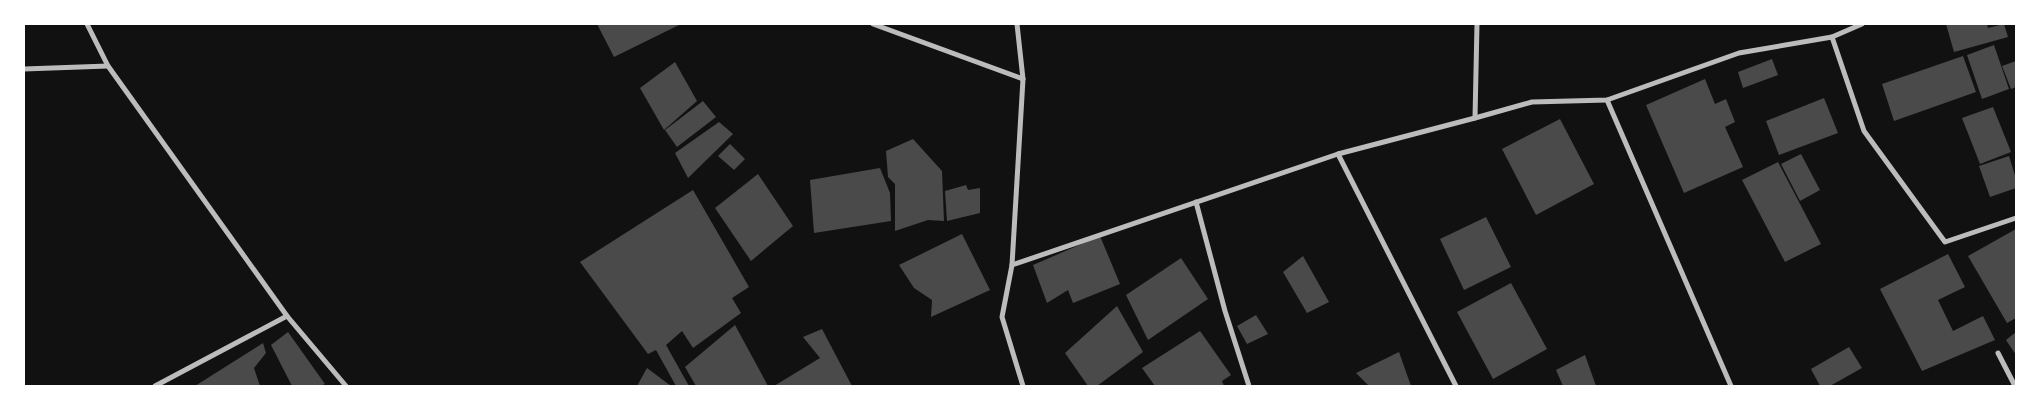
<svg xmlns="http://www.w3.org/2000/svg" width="2040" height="410" viewBox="0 0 2040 410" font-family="'Sofia Sans Condensed',sans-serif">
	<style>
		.building { fill: #4a4a4a }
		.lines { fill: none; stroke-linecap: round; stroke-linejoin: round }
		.minor { stroke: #bcbcbc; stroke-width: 5 }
	</style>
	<rect width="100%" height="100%" fill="#111"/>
	<g class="building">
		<path d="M597,24H681L614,57Z"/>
		<path d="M1946,24H1987L1988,28L2004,24L2008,37L1954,52Z"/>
		<path d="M1994,45L2009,89L1982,99L1967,55Z"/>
		<path d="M1963,56L1976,92L1894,121L1882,84Z"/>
		<path d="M1772,59L1778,75L1743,88L1738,72Z"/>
		<path d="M2016,61V87L2011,89L2002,66Z"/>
		<path d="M675,62L697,101L664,130L640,88Z"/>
		<path d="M1705,79L1715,104L1726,99L1735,122L1725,127L1743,167L1684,193L1646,105Z"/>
		<path d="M1824,98L1838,133L1779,155L1766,121Z"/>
		<path d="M703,101L716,117L677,147L665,130Z"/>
		<path d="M1993,107L2011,152L1980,164L1962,118Z"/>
		<path d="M1560,119L1594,184L1536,215L1502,149Z"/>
		<path d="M719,122L733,134L688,178L675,153Z"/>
		<path d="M913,139L942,171L944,221L928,220L895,231V184L888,177L886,151Z"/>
		<path d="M730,144L745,159L734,170L718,156Z"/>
		<path d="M1801,154L1820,190L1800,201L1781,164Z"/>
		<path d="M2009,156L2016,179V188L1990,197L1979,166Z"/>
		<path d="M1778,162L1821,244L1785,262L1742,180Z"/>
		<path d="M880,168L890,193L891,221L814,233L810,180Z"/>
		<path d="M758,174L793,226L751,261L715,208Z"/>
		<path d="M966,185L968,190L980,188V213L947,221L945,191Z"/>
		<path d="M693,190L749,287L732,298L741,313L693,348L682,331L666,345L689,386H676L656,350L648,354L580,262Z"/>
		<path d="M1486,217L1511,267L1464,290L1440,239Z"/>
		<path d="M2016,229V318L2007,323L1968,256Z"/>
		<path d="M962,234L990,290L931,317L932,300L914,288L899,265Z"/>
		<path d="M1100,236L1120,284L1073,303L1068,290L1047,303L1033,265Z"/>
		<path d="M1948,254L1965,287L1938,300L1953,331L1983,316L1995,340L1922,371L1880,289Z"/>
		<path d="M1303,256L1329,302L1307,313L1283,272Z"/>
		<path d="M1181,258L1208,299L1148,340L1126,295Z"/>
		<path d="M1511,283L1547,349L1493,379L1457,312Z"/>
		<path d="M1117,306L1143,352L1097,386H1088L1065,353Z"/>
		<path d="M1256,315L1268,334L1247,344L1237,326Z"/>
		<path d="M735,325L768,386H696L685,367Z"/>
		<path d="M822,329L852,386H774L820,358L803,337Z"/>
		<path d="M1200,331L1231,375L1222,381L1224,386H1155L1142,368Z"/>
		<path d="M288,332L325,384L320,386H292L271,345Z"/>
		<path d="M2016,332V355L2006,340Z"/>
		<path d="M263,343L266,353L254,368L260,386H195Z"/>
		<path d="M1849,347L1862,368L1830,386H1820L1811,369Z"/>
		<path d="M1399,352L1411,386H1369L1356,373Z"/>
		<path d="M1585,355L1596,386H1563L1556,370Z"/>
		<path d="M647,368L671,386H637Z"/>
	</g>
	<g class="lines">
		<g class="minor">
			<path d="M87,24L108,66L287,316L346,386"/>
			<path d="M873,24L1023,79"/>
			<path d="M1017,24L1023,79L1012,265L1002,317L1023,386"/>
			<path d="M1832,37L1864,131L1945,242L2016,218"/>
			<path d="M24,69L108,66"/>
			<path d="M1607,100L1731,386"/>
			<path d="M1475,118L1477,24"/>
			<path d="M1338,154L1456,386"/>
			<path d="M1196,202L1225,311L1249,386"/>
			<path d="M1012,265L1338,154L1475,118L1532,102L1607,100L1739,53L1832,37L1862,24"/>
			<path d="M1998,353L2015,386"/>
			<path d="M155,386L287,316"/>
		</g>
	</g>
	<rect width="2040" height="410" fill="none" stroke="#ffffff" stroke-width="50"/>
</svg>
